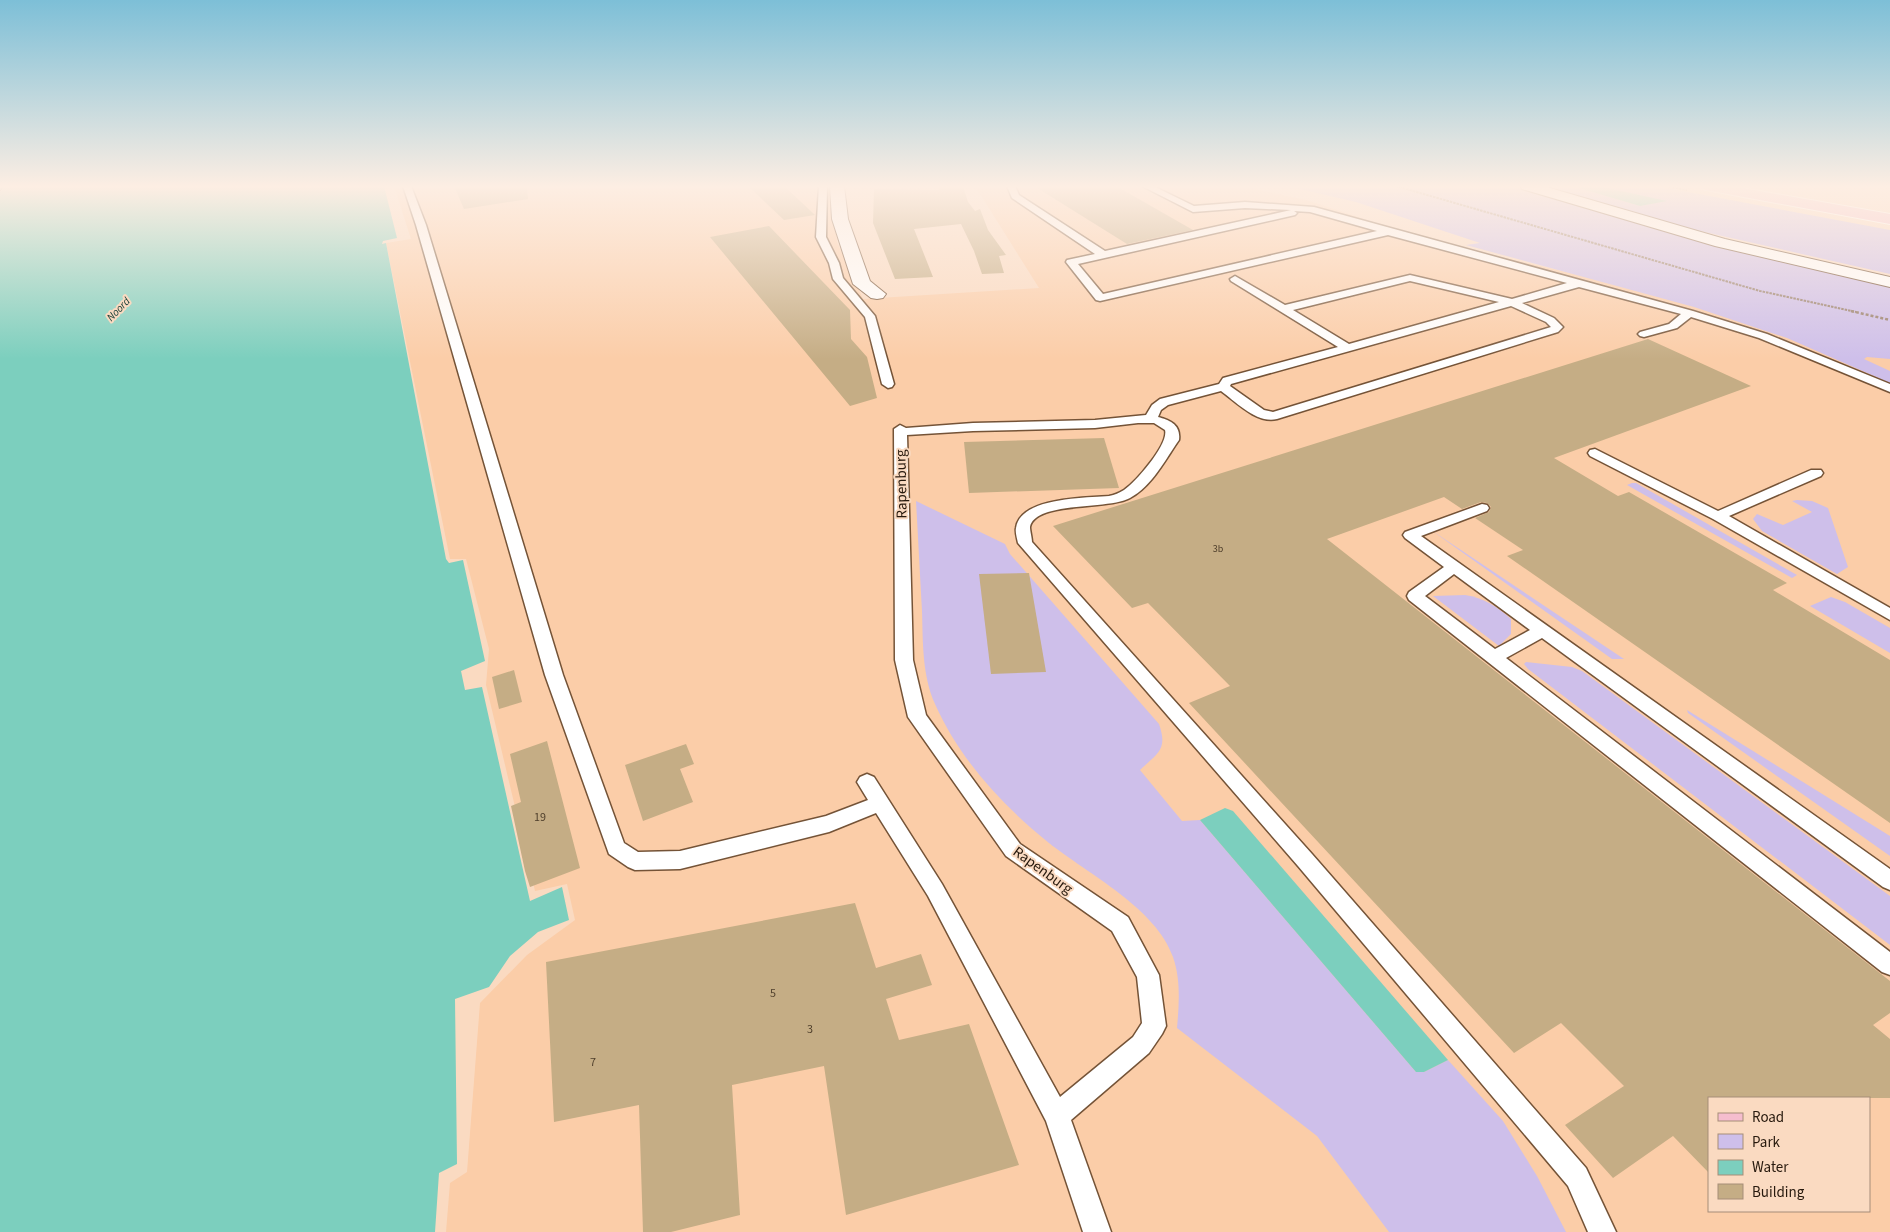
<svg xmlns="http://www.w3.org/2000/svg" width="1890" height="1232" viewBox="0 0 1890 1232" font-family="'Source Sans 3',sans-serif">
	<style>
		.built { fill: #fbcda8; fill-rule: evenodd }
		.green { fill: #cebfea }
		.water { fill: #7ccfbe }
		.lines { fill: none; stroke-linecap: round; stroke-linejoin: round }
		.ferry { stroke: #143c35; stroke-width: 1; stroke-dasharray: 4 3; stroke-linecap: butt }
		.building { fill: #c5ad85 }
		.lane-casing { stroke: #745337; stroke-width: 3 }
		.street-casing { stroke: #745337; stroke-width: 2 }
		.primary-casing { stroke: #fff; stroke-width: 2 }
		.path-far1 { stroke: #977f6c; stroke-width: 2; stroke-dasharray: 2.5 1; stroke-linecap: butt }
		.path { stroke: #977f6c; stroke-width: 2.5; stroke-dasharray: 3 2; stroke-linecap: butt }
		.lane { fill: #fff; fill-rule: evenodd }
		.street { fill: #fff; fill-rule: evenodd }
		.primary { fill: #f5bdce; fill-rule: evenodd }
		.labels { text-anchor: middle; stroke-width: 4; stroke-linejoin: round; paint-order: stroke }
		.number-label { font-size: 10px; fill: #4e3e2b }
		.far-water-label { font-size: 11px; font-style: italic; fill: #143c35; stroke: #fadac1 }
		.near-number-label { font-size: 12px; fill: #4e3e2b }
		.near-street-label { font-size: 15px; fill: #27190d; stroke: #fadac1 }
	</style>
	<rect width="100%" height="100%" fill="#fadac1"/>
	<path class="built" d="M394,186H831L837,242L863,299L1039,288L975,186H1241L1306,200L1432,241L1890,347V1232H446L450,1183L467,1172L480,1003L527,955L575,920L567,884L535,891L486,685L489,649L466,559H450L386,243L411,239ZM1709,1098H1869V1211H1709Z"/>
	<g class="green">
		<path d="M1287,186H1514L1711,244L1890,286V359L1867,357L1864,359L1890,371V383L1787,338L1694,307L1466,245L1480,243L1356,202Z"/>
		<path d="M1542,186H1572L1640,206L1665,201L1598,186H1656L1890,230V274L1665,223Z"/>
		<path d="M1632,483H1636L1797,575L1792,578L1627,485Z"/>
		<path d="M1797,500L1812,501L1828,508L1848,567L1837,574L1762,531L1753,519L1757,514L1783,525L1812,512L1792,501Z"/>
		<path d="M916,501L1005,544L1010,554L1159,724C1168,750 1158,753 1140,770L1182,821L1200,820L1416,1072H1424L1448,1060L1503,1121L1537,1176L1566,1232H1389L1317,1136L1177,1028C1179,1005 1181,980 1173,957C1156,908 1088,874 1049,843C1002,805 960,760 935,704C922,675 923,642 922,611C920,574 918,537 916,501Z"/>
		<path d="M1431,530L1624,659H1612Z"/>
		<path d="M1465,595C1484,598 1496,606 1511,619V634L1499,646L1433,596Z"/>
		<path d="M1831,597L1845,602L1890,628V653L1810,606Z"/>
		<path d="M1526,662L1572,667L1582,671L1890,896V945L1528,669L1524,664Z"/>
		<path d="M1687,710L1890,836V856L1688,713Z"/>
	</g>
	<g class="water">
		<path d="M0,186H384L397,238L383,241L382,244L386,243L446,559L449,563L463,560L485,661L461,671L465,690L482,687L530,901L562,887L569,920L538,932L510,956L489,987L455,999L457,1164L439,1173L435,1232H0Z"/>
		<path d="M1572,186H1598L1667,201L1640,206Z"/>
		<path d="M1225,808L1233,811L1448,1060L1424,1072H1416L1200,820Z"/>
	</g>
	<g class="lines">
		<path class="ferry" d="M0,191L4,186"/>
	</g>
	<g class="building">
		<path d="M454,186H527L528,199L464,209Z"/>
		<path d="M748,186H784L815,215L784,220Z"/>
		<path d="M951,186H963L968,202L975,211L980,209L988,230L1006,255L999,256L1004,273L982,274L974,251L961,224L914,229L933,277L895,279L873,223L874,189L939,190V187Z"/>
		<path d="M1034,186H1116L1193,230L1127,244Z"/>
		<path d="M769,226L850,310L851,339L867,357L877,398L850,406L710,237Z"/>
		<path d="M1648,339L1751,386L1554,458L1618,496L1629,492L1787,583L1773,590L1890,660V823L1507,556L1523,550L1475,518L1489,512L1491,507L1487,503L1481,502L1462,509L1444,497L1327,539L1890,981V1013L1873,1025L1890,1039V1098H1709V1173L1673,1136L1613,1178L1565,1125L1624,1086L1561,1023L1514,1053L1189,703L1230,686L1148,603L1132,608L1053,526Z"/>
		<path d="M1104,438L1119,488L969,493L964,442Z"/>
		<path d="M1029,573L1046,672L991,674L979,574Z"/>
		<path d="M514,670L522,702L499,709L492,677Z"/>
		<path d="M547,741L580,868L530,887L525,871L511,806L521,802L510,754Z"/>
		<path d="M686,744L694,764L680,769L693,802L643,821L625,765Z"/>
		<path d="M855,903L876,968L921,954L932,985L886,999L899,1040L969,1024L1019,1165L846,1215L824,1066L732,1085L740,1215L671,1232H643L639,1105L554,1122L546,962Z"/>
	</g>
	<g class="lines">
		<defs>
			<g id="lane">
				<path d="M403,186H411L426,225L563,675L624,843L638,852L680,851L826,816L868,800L857,782L860,777L867,774L874,777L942,884L1060,1097L1133,1037L1142,1023L1137,977L1112,931L1006,856L908,717L895,660L894,429L900,425L906,428L973,423L1095,420L1146,415L1152,405L1160,399L1219,384L1223,378L1338,347L1231,281L1230,279L1235,276L1285,305L1410,275L1512,299L1567,283L1388,235L1100,301L1096,300L1066,262L1067,260L1095,254L1012,198L1007,186H1015L1019,195L1105,251L1291,210L1245,208L1193,212L1142,186H1153L1194,206L1245,202L1314,207L1693,311L1767,334L1890,384V392L1759,338L1691,317L1677,328L1644,337L1640,336L1638,334L1640,332L1669,324L1681,314L1579,287L1522,303L1554,318L1563,327L1558,332L1277,419C1257,424 1236,402 1221,391L1168,405L1161,410L1158,417C1170,420 1181,425 1179,440C1165,460 1152,486 1130,498C1109,510 1035,501 1030,527C1030,531 1032,538 1032,542L1312,854L1586,1168L1616,1232H1588L1568,1186L1298,866L1018,543C1017,538 1015,532 1016,528C1020,497 1086,498 1109,496C1115,495 1119,493 1124,490C1136,482 1169,444 1165,430L1154,423H1138L1095,428L973,431L907,435L913,660L926,715L1020,844L1128,917L1159,975L1166,1026L1162,1034L1149,1053L1071,1120L1111,1232H1083L1046,1121L928,896L876,813L829,832L680,869L635,870L628,867L609,854L545,675L416,225ZM1294,211L1310,212L1377,231L1103,294L1078,264L1295,215L1297,213ZM1410,281L1499,302L1349,344L1293,310ZM1511,306L1546,322L1551,327L1273,412L1264,410L1230,386L1231,384Z"/>
				<path d="M819,186H827L826,237L839,263L843,278L875,316L894,384L892,387L888,388L882,384L865,317L833,279L829,263L816,237Z"/>
				<path d="M1595,449L1718,511L1811,470H1821L1823,473L1821,476L1729,516L1890,608V620L1713,519L1590,456L1588,453L1590,450Z"/>
				<path d="M1482,504L1487,505L1489,508L1487,511L1421,536L1890,869V890L1883,887L1542,638L1506,658L1890,952V975L1882,972L1409,600L1407,596L1409,592L1444,567L1405,538L1403,535L1405,532ZM1454,574L1530,630L1495,649L1425,596Z"/>
			</g>
			<g id="street">
				<path d="M830,186H844L848,219L870,281L886,294L883,298L877,299L871,298L853,284L832,219Z"/>
				<path d="M1520,186H1543L1725,239L1890,277V287L1715,246L1522,189Z"/>
			</g>
			<path id="primary" d="M1699,186H1731L1890,214V224L1706,190L1701,189Z"/>
		</defs>
		<use href="#lane" class="lane-casing"/>
		<use href="#street" class="street-casing"/>
		<use href="#primary" class="primary-casing"/>
		<g class="path-far1">
			<path d="M1396,186L1760,291L1856,312"/>
			<path d="M1665,186L1687,190"/>
		</g>
		<path class="path" d="M1851,311L1890,320"/>
		<use href="#lane" class="lane"/>
		<use href="#street" class="street"/>
		<use href="#primary" class="primary"/>
	</g>
	<linearGradient id="sky" x2="0" y2="1"><stop stop-color="#7dbfd7"/><stop offset="0.52" stop-color="#fdeee3"/><stop offset="1" stop-color="#fdeee3" stop-opacity="0"/></linearGradient>
	<rect width="1890" height="359" fill="url(#sky)"/>
	<g class="labels">
		<g class="number-label">
			<text x="1218" y="552">3b</text>
		</g>
		<g class="far-water-label">
			<text transform="translate(118 309) rotate(-46)" y="4">Noord</text>
		</g>
		<g class="near-number-label">
			<text x="540" y="821">19</text>
			<text x="773" y="997">5</text>
			<text x="810" y="1033">3</text>
			<text x="593" y="1066">7</text>
		</g>
		<g class="near-street-label">
			<text transform="translate(901 484) rotate(-91)" y="5">Rapenburg</text>
			<text transform="translate(1043 870) rotate(36)" y="5">Rapenburg</text>
		</g>
	</g>
	<rect x="1708" y="1097" width="162" height="115" fill="#fadac1" stroke="#a68d79"/>
	<rect x="1718" y="1113" width="25" height="8" fill="#f5bdce" stroke="#a68d79"/>
	<text x="1752" y="1122" font-size="15" fill="#27190d">Road</text>
	<rect x="1718" y="1134" width="25" height="15" fill="#cebfea" stroke="#a68d79"/>
	<text x="1752" y="1147" font-size="15" fill="#27190d">Park</text>
	<rect x="1718" y="1160" width="25" height="15" fill="#7ccfbe" stroke="#a68d79"/>
	<text x="1752" y="1172" font-size="15" fill="#27190d">Water</text>
	<rect x="1718" y="1184" width="25" height="15" fill="#c5ad85" stroke="#a68d79"/>
	<text x="1752" y="1197" font-size="15" fill="#27190d">Building</text>
</svg>
